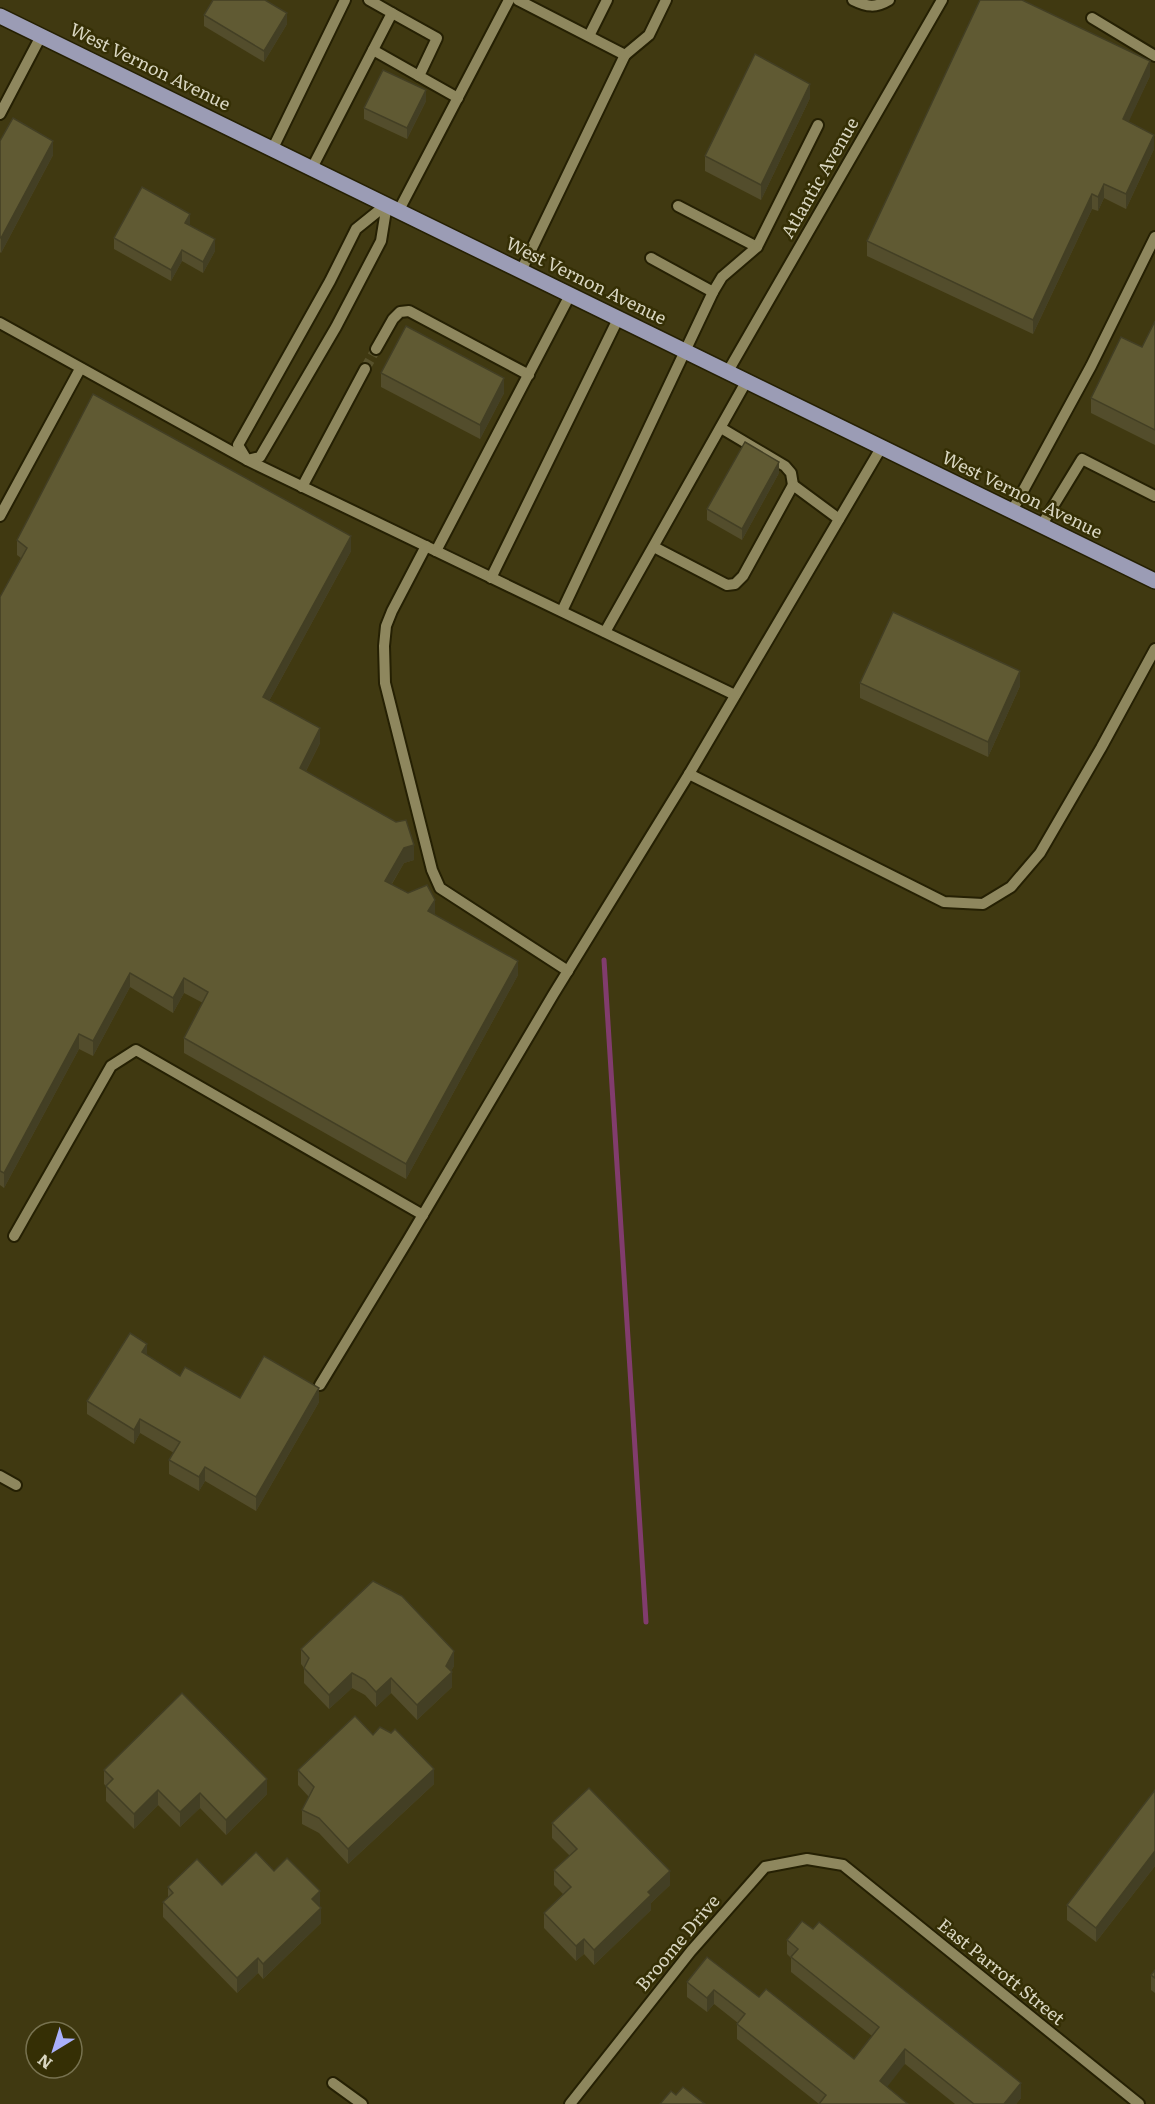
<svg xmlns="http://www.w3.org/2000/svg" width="1155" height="2104" viewBox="0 0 1155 2104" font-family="Literata,serif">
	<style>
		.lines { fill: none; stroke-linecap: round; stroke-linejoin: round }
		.stream { stroke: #813c6d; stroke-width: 5 }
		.minor-tunnel { stroke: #57512b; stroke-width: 10; stroke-dasharray: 10 5; stroke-linecap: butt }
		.minor-casing { stroke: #252003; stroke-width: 14 }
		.major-casing { stroke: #252003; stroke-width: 18 }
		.minor { stroke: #8e875e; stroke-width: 10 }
		.major { stroke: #9b9cb5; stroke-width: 15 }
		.wall { fill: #534d2c }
		.shaded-wall { fill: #433f24 }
		.building { fill: #605a33; stroke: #433f24; stroke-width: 1.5 }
		.labels { text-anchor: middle; stroke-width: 5; stroke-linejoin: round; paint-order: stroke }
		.street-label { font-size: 18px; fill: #d9d6c1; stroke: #352f05 }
	</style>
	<rect width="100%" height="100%" fill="#403911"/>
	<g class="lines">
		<path class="stream" d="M604,960L646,1622"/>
		<path class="minor-tunnel" d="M365,369L376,349"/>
		<defs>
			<g id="minor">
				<path d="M518,0L625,55L521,271"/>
				<path d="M853,0C867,7 876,8 889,0"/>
				<path d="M392,13L437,38L419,76L458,98"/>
				<path d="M1092,18L1155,56"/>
				<path d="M589,36L607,0"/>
				<path d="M373,50L419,76"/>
				<path d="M625,55L649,35L666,0"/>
				<path d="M0,114L41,36"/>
				<path d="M273,148L345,0"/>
				<path d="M312,168L392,13L369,0"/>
				<path d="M387,204L381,241L336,327L260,457L247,460L238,445L330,281L356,229Z"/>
				<path d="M678,206L757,247"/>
				<path d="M399,210L509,0"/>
				<path d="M651,258L713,292"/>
				<path d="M0,323L247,460L735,695"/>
				<path d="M376,349L393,319L400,312L409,311L529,375"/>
				<path d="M727,373L942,0"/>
				<path d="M721,428L785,466L791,473L793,485"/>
				<path d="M302,487L365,369"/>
				<path d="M1012,511L1091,366L1155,237"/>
				<path d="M0,516L80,369"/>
				<path d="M1041,526L1082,459L1155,496"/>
				<path d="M426,546L392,611L386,626L384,646L385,683L432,870L440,888L568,971"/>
				<path d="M654,547L727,585L735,584L743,576L793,485L839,519"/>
				<path d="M436,551L570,295"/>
				<path d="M491,578L618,319"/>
				<path d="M562,611L713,292L722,277L757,247L818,125"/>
				<path d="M605,632L746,382"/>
				<path d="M689,774L944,902L983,904L1011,887L1040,853L1101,748L1155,649"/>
				<path d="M14,1236L111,1066L136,1050L423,1215"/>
				<path d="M320,1385L408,1240L553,995L689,774L881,448"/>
				<path d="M0,1476L16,1485"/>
				<path d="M333,2083L362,2104"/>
				<path d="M570,2104L691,1951L765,1867L807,1859L843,1865L1139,2104"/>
			</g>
			<path id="major" d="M0,16L1155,581"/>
		</defs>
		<use href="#minor" class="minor-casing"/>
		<use href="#major" class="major-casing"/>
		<use href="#minor" class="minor"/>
		<use href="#major" class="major"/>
	</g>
	<g class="wall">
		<path d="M204,15L287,24L264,62L204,26Z"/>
		<path d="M1150,76L1128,122L1154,149L1126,209L1104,198L1098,211L1092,209L1033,334L867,256V241Z"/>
		<path d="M810,98L761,200L705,171V156Z"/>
		<path d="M426,101L407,139L364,119V108Z"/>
		<path d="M0,141L53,155L1,253L0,252Z"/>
		<path d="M190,225L215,251L203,273L182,261L171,281L114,249V238Z"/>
		<path d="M1155,321V445L1091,413V398L1142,347Z"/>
		<path d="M381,373L504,393L480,439L381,387Z"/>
		<path d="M779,473L742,540L707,520V509Z"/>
		<path d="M17,540L351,551L269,701L320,743L306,771L414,860L404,863L392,884L518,975L406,1179L184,1053V1038L203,1003L184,993L173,1013L130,987L93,1056L79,1049L4,1188L0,1185V597L21,558L17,555Z"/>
		<path d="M860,683L1020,686L988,757L860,698Z"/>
		<path d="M147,1356L180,1376L240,1398L319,1402L256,1511L205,1481L199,1491L169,1474V1460L174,1453L140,1433L134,1444L87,1414V1401Z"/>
		<path d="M301,1649L454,1666L451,1671L452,1687L417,1720L391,1693L376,1707L365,1695L352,1688L329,1709L304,1683V1668L301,1664Z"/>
		<path d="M104,1770L267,1794L226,1835L200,1808L180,1827L158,1805L134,1829L106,1801V1786L104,1784Z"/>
		<path d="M298,1770L434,1784L348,1864L319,1833L302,1824V1810L309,1797L298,1785Z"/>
		<path d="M1155,1790V1866L1096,1942L1067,1920V1905Z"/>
		<path d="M552,1823L670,1885L651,1903V1910L594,1965L584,1954L576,1961L544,1928V1913L563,1894L554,1885V1870L570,1856L552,1838Z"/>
		<path d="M274,1871L320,1906L321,1923L263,1979L258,1973L237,1993L163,1917V1902L168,1898V1887L222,1885Z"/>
		<path d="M787,1940L1021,2098L1016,2104H955L905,2064L819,2104L737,2039V2024L738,2023L714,2004L707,2012L687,1997V1982L759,1997L854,2059L872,2036L791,1972V1958L787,1954Z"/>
		<path d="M1155,1970V1993L1151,1990V1975Z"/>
	</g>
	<g class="shaded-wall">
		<path d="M287,13V24L264,62V51Z"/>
		<path d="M1150,61V76L1123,134V119Z"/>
		<path d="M810,84V98L761,200V185Z"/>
		<path d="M426,90V101L407,139V128Z"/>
		<path d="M1154,135V149L1126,209V194Z"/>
		<path d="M53,141V155L1,253V238Z"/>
		<path d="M1104,184V198L1098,211V197Z"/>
		<path d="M1092,194V209L1033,334V320Z"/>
		<path d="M190,214V225L185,223Z"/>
		<path d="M215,239V251L203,273V262Z"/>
		<path d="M182,250V261L171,281V270Z"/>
		<path d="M504,378V393L480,439V425Z"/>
		<path d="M779,462V473L742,540V529Z"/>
		<path d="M351,536V551L263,712V697Z"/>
		<path d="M1020,671V686L988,757V742Z"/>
		<path d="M320,728V743L300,783V768Z"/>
		<path d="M414,845V860L404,863L385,895V881L404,848Z"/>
		<path d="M435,900V915L428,911Z"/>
		<path d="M518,961V975L406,1179V1164Z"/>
		<path d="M130,973V987L93,1056V1041Z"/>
		<path d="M184,978V993L173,1013V998Z"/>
		<path d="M79,1034V1049L4,1188V1173Z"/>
		<path d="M147,1344V1358L142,1352Z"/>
		<path d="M319,1388V1402L256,1511V1497Z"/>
		<path d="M140,1419V1433L134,1444V1430Z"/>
		<path d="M205,1467V1481L199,1491V1477Z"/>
		<path d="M454,1651V1666L449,1675L452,1672V1687L417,1720V1705L446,1666Z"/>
		<path d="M352,1673V1688L329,1709V1695Z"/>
		<path d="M391,1678V1693L376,1707V1692Z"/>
		<path d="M434,1769V1784L348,1864V1849Z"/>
		<path d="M267,1779V1794L226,1835V1820Z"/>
		<path d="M158,1790V1805L134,1829V1814Z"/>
		<path d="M200,1793V1808L180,1827V1812Z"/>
		<path d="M1155,1851V1866L1096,1942V1928Z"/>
		<path d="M670,1871V1885L651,1903V1910L594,1965V1950L648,1892Z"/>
		<path d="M320,1891V1906L312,1914V1899Z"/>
		<path d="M321,1908V1923L263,1979V1964Z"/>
		<path d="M584,1939V1954L576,1961V1946Z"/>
		<path d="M258,1958V1973L237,1993V1978Z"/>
		<path d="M714,1990V2004L707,2012V1998Z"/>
		<path d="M905,2049V2064L880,2096V2081Z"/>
		<path d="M1021,2083V2098L1016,2104H1004Z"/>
	</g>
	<g class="building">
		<path d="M213,0H265L287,13L264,51L204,15Z"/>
		<path d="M980,0H1022L1150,61L1123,119L1154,135L1126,194L1104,184L1098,197L1092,194L1033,320L867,241Z"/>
		<path d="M755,54L810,84L761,185L705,156Z"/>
		<path d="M383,70L426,90L407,128L364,108Z"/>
		<path d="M13,118L53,141L1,238L0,237V141Z"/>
		<path d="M142,187L190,214L185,223L215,239L203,262L182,250L171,270L114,238Z"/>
		<path d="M1155,321V430L1091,398L1121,337L1142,347Z"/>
		<path d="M406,326L504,378L480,425L381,373Z"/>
		<path d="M93,394L351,536L263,697L320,728L300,768L396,822L406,820L414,845L404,848L385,881L408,893L427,885L435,900L428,911L518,961L406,1164L184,1038L208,992L184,978L173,998L130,973L93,1041L79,1034L4,1173L0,1171V597L27,548L17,540Z"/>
		<path d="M745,442L779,462L742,529L707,509Z"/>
		<path d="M893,612L1020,671L988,742L860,683Z"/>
		<path d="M130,1333L147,1344L142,1352L180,1376L185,1367L240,1398L264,1356L319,1388L256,1497L205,1467L199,1477L169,1460L180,1442L140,1419L134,1430L87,1401Z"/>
		<path d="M373,1581L402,1596L454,1651L446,1666L452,1672L417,1705L391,1678L376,1692L365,1680L352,1673L329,1695L304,1668L309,1658L301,1649Z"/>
		<path d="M182,1693L267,1779L226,1820L200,1793L180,1812L158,1790L134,1814L106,1786L113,1779L104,1770Z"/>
		<path d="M355,1716L373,1735L380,1727L391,1733L395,1729L434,1769L348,1849L319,1818L302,1810L314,1787L298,1770Z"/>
		<path d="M589,1788L670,1871L648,1892L651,1895L594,1950L584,1939L576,1946L544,1913L571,1887L554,1870L577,1849L552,1823Z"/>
		<path d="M1155,1790V1851L1096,1928L1067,1905Z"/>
		<path d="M256,1852L274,1871L287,1858L320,1891L312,1899L321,1908L263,1964L258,1958L237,1978L163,1902L173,1893L168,1887L197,1859L222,1885Z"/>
		<path d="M802,1921L813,1929L819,1922L1021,2083L1004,2104H974L905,2049L880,2081L908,2104H819L826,2095L737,2024L745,2014L714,1990L707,1998L687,1982L707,1957L759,1997L766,1989L854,2059L879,2027L791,1957L798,1949L787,1940Z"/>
		<path d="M1155,1970V1978L1151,1975Z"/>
		<path d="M683,2087L705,2104H660L671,2091L676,2095Z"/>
	</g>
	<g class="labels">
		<g class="street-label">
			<text transform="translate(150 67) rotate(26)" y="6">West Vernon Avenue</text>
			<text transform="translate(820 178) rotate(-60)" y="6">Atlantic Avenue</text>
			<text transform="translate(586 281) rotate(26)" y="6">West Vernon Avenue</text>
			<text transform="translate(1022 495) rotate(26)" y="6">West Vernon Avenue</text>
			<text transform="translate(678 1943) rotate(-50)" y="6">Broome Drive</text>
			<text transform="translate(1001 1972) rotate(39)" y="6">East Parrott Street</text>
		</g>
	</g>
	<g transform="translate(54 2050) rotate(218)"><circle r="28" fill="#352f05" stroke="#777250" stroke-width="1.5"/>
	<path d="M0-4.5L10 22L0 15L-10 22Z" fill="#aab0fb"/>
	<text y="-9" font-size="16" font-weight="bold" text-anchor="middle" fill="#d9d6c1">N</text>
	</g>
</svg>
